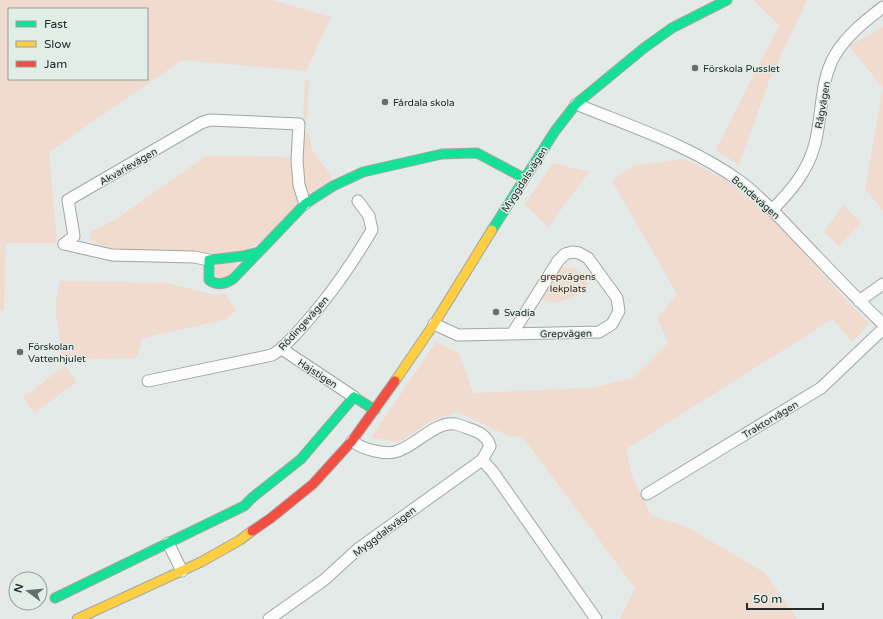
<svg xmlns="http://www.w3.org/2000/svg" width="883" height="619" viewBox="0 0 883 619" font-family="'Varela Round',sans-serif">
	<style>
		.green { fill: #f1dace; fill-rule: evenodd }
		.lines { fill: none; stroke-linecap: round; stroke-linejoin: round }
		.street-casing { stroke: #a2a7a4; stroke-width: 13 }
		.fast-casing { stroke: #a2a7a4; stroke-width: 11 }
		.slow-casing { stroke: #a2a7a4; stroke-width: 11 }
		.jam-casing { stroke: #a2a7a4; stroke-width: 11 }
		.street { stroke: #fbfcfb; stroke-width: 11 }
		.fast { stroke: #16e098; stroke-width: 9 }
		.slow { stroke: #ffcf43; stroke-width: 9 }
		.jam { stroke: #f24e42; stroke-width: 9 }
		.poi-dot { fill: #686d6b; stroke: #e1ede7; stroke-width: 1.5 }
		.labels { text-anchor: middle; stroke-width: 3; stroke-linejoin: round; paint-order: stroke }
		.poi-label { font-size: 10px; fill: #262a28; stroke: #e1ede7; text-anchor: start }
		.street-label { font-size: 10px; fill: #262a28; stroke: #e1ede7 }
		.park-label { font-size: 10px; fill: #4d1c06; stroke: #e1ede7 }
	</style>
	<rect width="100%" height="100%" fill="#e4eae7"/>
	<g class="green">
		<path d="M0,0H272L331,17L306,71L182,60L49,152L57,243H6L4,310L0,311ZM9,9H147V79H9Z"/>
		<path d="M753,0H807L769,81L739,165L716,150L779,25Z"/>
		<path d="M883,27V210L865,189L883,88L849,46Z"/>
		<path d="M305,80H309L307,119H303Z"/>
		<path d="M303,133L309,134L312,150L333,178L308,194L306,192L300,174Z"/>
		<path d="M206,156L292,157L297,192L302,202L264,239L249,249L232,253L111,251L90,240V234L92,231L115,220Z"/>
		<path d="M684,159L725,179L769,216L869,324L852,342L833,319L626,449L632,476L651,515L687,527L765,573L797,619H620L635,588L522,436L511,437L458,412L432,420L400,442L371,438L436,342L459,353L473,393L590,388L633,378L668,343L657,318L677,294L612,181L632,166Z"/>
		<path d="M553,163L589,172L548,227L525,204Z"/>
		<path d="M843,205L861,223L839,246L824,232Z"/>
		<path d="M231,262L237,264L225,279L217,276L214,272L215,266Z"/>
		<path d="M560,267L575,268L586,279L588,287L569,299L554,303L541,299Z"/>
		<path d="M60,281L167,283L215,295L225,294L236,310L227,319L143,338L136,358L62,360L56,313V302Z"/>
		<path d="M65,366L77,382L34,413L23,397Z"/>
	</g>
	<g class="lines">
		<defs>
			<g id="street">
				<path d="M576,104C632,127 692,146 741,182C762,198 780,218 798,237C826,266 854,296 883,324"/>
				<path d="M772,210C790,192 807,172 814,147C823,117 819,82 835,55C847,35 865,21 883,7"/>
				<path d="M64,244L74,236L68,200L201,123L210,120L299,124L297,160L299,185L305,204"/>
				<path d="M64,244L112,255L194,257L209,260"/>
				<path d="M859,301L883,284"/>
				<path d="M434,324L458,335L599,332L612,324L619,311L617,298L588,258L579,253L572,252L565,254L558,261L512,334"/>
				<path d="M282,349L354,397"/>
				<path d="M148,381L272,355C284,348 293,337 303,326C329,297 352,264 372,230L369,216L358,201"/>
				<path d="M352,441C362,449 386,456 398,451C416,445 436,421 455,424C460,425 465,427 470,429C479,432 487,436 490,446L482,460L493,472L596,619"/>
				<path d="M647,494L821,388L883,329"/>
				<path d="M168,543L182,571"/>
				<path d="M269,619L324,580L358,549L482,460"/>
			</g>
			<g id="fast">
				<path d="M492,230L555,131L576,104L644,48L672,28L727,0"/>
				<path d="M259,252L243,256L209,260V280C217,286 225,284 233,279L305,204L333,186L363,172L442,154L477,153L524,178"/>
				<path d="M55,598L244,506L253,497L301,459L354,397L375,410"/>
			</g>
			<g id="slow">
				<path d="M395,381L434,324L492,230"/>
				<path d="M77,619L201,562L240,540L252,531"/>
			</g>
			<path id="jam" d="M252,531L271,518L313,484L352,441L395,381"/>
		</defs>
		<use href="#street" class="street-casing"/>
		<use href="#fast" class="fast-casing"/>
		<use href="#slow" class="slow-casing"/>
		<use href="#jam" class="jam-casing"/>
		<use href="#street" class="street"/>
		<use href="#fast" class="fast"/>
		<use href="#slow" class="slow"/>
		<use href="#jam" class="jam"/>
	</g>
	<g class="poi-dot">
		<circle cx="695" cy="68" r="4"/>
		<circle cx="385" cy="102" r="4"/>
		<circle cx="496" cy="312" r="4"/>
		<circle cx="20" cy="352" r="4"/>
	</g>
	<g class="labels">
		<g class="poi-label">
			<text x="703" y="72">Förskola Pusslet</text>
			<text x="393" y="106">Fårdala skola</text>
			<text x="504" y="316">Svadia</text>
			<text x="28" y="350">Förskolan<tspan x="28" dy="12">Vattenhjulet</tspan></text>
		</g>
		<g class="street-label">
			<text transform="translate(822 105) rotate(-80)" y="4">Rågvägen</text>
			<text transform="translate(128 166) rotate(-30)" y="4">Akvarievägen</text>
			<text transform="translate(524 179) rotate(-57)" y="4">Myggdalsvägen</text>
			<text transform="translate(756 197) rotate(41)" y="4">Bondevägen</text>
			<text transform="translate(303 323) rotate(-48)" y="4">Rödingevägen</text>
			<text transform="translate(566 333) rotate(-1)" y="4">Grepvägen</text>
			<text transform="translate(318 373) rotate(33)" y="4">Hajstigen</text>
			<text transform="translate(770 419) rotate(-31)" y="4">Traktorvägen</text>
			<text transform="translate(384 531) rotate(-37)" y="4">Myggdalsvägen</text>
		</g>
		<g class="park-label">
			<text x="568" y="280">grepvägens<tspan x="568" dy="12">lekplats</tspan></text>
		</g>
	</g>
	<rect x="8" y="8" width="140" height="72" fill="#e1ede7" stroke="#969f9b"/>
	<rect x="16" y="21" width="20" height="6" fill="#16e098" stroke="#969f9b"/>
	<text x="44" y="28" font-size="12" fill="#262a28">Fast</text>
	<rect x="16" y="41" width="20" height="6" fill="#ffcf43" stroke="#969f9b"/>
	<text x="44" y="48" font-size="12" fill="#262a28">Slow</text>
	<rect x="16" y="61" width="20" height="6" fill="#f24e42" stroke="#969f9b"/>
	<text x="44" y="68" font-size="12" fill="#262a28">Jam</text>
	<g transform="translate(28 591) rotate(286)"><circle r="19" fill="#e1ede7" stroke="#969f9b"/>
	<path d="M0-3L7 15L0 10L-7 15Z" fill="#686d6b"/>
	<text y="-6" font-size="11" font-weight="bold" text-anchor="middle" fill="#262a28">N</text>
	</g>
	<path d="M747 603v6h76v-6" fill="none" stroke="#262a28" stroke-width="2"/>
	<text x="753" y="603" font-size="12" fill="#262a28" stroke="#e1ede7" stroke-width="3" paint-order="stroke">50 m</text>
</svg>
